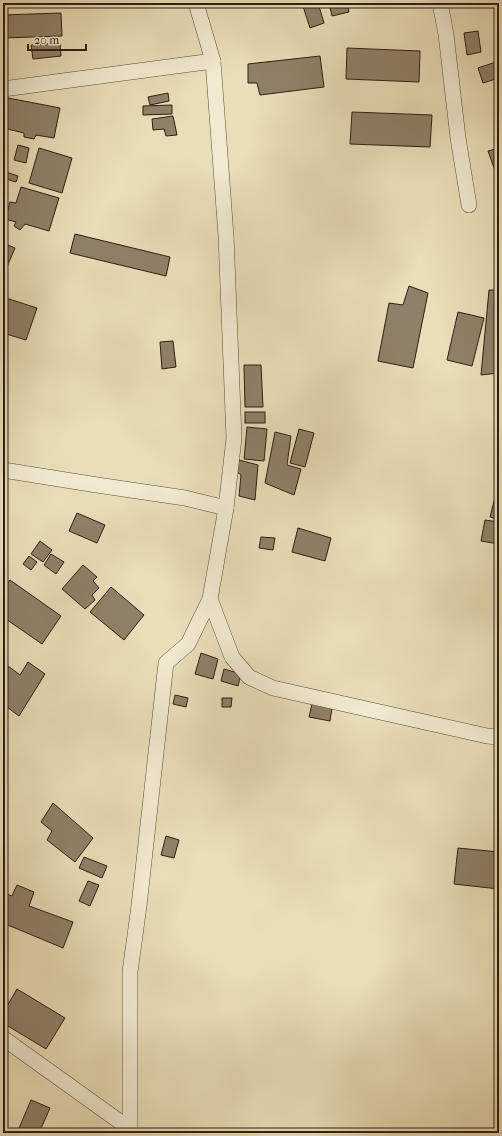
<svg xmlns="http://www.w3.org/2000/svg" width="502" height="1136" viewBox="0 0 502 1136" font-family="'IM FELL French Canon',serif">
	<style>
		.building { fill: #8f8169; stroke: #2d1d13 }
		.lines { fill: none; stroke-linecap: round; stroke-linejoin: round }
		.street-casing { stroke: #5c4d3c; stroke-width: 16 }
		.street { stroke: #f1ead1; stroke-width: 15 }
	</style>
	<rect width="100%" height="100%" fill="#e9deb8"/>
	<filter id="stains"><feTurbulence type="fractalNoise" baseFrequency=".005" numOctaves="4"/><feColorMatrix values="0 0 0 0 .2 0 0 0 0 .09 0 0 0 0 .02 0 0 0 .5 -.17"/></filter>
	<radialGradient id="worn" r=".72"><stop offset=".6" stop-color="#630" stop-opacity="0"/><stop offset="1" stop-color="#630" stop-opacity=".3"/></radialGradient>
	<g class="building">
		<path d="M302,3H318L324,23L310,28Z"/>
		<path d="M329,3H347L349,12L332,16Z"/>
		<path d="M61,13L62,36L3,38V15Z"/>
		<path d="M478,31L481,52L467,55L464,33Z"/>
		<path d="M60,43L61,56L33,59L31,45Z"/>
		<path d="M347,48L420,51L419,82L346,79Z"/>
		<path d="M320,56L324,87L260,95L257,83H248V64Z"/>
		<path d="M499,61V78L483,83L478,68Z"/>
		<path d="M168,93L169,101L150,105L148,97Z"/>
		<path d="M3,97L60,108L54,138L36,135L34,139L24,137V133L3,128Z"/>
		<path d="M172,105V114L143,115V106Z"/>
		<path d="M352,112L432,115L430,147L350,144Z"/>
		<path d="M173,116L177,135L166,136L164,129L153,130L152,119Z"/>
		<path d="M18,145L29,148L26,163L14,160Z"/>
		<path d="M39,148L72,158L62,193L29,183Z"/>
		<path d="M499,148V182L488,151Z"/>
		<path d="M3,171L18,176L16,182L3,178Z"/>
		<path d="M21,187L59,198L49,231L25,224L20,230L14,226L16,222L5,219L10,202L16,203Z"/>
		<path d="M75,234L170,257L166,276L70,253Z"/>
		<path d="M3,243L15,248L3,276Z"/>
		<path d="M409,286L428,293L413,368L378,361L389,303L403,305Z"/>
		<path d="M489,290H499V373L481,375Z"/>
		<path d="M3,297L37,308L26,340L3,333Z"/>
		<path d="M458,312L484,318L472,366L447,360Z"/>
		<path d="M173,341L176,367L162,369L160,342Z"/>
		<path d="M244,365H261L263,407H245Z"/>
		<rect x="245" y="412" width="20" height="11"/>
		<path d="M247,427L267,429L264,461L244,459Z"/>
		<path d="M299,429L314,433L305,467L290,463Z"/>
		<path d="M275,432L291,436L287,465L301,469L294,495L265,483Z"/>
		<path d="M239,460L258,465L255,500L239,496L241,475L236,471Z"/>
		<path d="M499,482V520L490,517Z"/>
		<path d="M77,513L105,525L97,543L69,531Z"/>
		<path d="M485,520L499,522V544L481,541Z"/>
		<path d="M298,528L331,538L325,561L292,552Z"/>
		<path d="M261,537L275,538L273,550L259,548Z"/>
		<path d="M40,541L52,550L43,562L31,554Z"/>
		<path d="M51,554L64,562L56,574L44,565Z"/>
		<path d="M29,556L37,562L31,570L23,564Z"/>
		<path d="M83,565L97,577L93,581L99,588L92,595L95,600L85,609L62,589Z"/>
		<path d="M10,580L61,616L42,644L3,617V590Z"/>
		<path d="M111,587L144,615L124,640L90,612Z"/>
		<path d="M201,653L218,659L213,679L195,674Z"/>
		<path d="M28,662L45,674L19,716L3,704V673L8,666L20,675Z"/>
		<path d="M224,669L241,674L238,686L221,681Z"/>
		<path d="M175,695L188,698L186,707L173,704Z"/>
		<path d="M222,698H232L231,707H222Z"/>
		<path d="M312,704L332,708L330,721L309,717Z"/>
		<path d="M53,803L93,838L75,862L47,840L52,831L41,822Z"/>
		<path d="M166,836L179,840L174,858L161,855Z"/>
		<path d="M458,848L499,852V889L454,884Z"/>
		<path d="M84,857L107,866L102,878L79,868Z"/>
		<path d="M88,881L99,885L90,906L79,901Z"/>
		<path d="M17,885L34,892L29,906L73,922L63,948L3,923V896L4,893L12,896Z"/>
		<path d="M17,989L65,1018L46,1049L3,1023V1013Z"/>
		<path d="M31,1100L50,1108L39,1133H17Z"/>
	</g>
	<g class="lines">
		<defs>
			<g id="street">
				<path d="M440,3L446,34L458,138L469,205"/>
				<path d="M3,89L213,61"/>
				<path d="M3,470L97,485L185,498L226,508"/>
				<path d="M210,599L232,657L249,677L273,688L487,736L499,737"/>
				<path d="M3,1038L130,1129"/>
				<path d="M130,1133V972L139,906L166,663L188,644L210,599L226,508L234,438L226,236L213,61L196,3"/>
			</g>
		</defs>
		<use href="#street" class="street-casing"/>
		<use href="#street" class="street"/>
	</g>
	<rect width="502" height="1136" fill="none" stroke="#e9deb8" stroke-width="16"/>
	<rect x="4" y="4" width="494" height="1128" fill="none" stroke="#2d1d13" stroke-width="2"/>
	<rect x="8" y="8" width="486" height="1120" fill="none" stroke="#2d1d13"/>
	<path d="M28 44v6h58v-6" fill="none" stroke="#2d1d13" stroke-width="2"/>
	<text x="34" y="44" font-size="12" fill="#2d1d13" stroke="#f1ead1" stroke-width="3" paint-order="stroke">20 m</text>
	<rect width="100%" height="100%" filter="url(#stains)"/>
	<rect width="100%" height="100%" fill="url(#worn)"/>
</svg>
